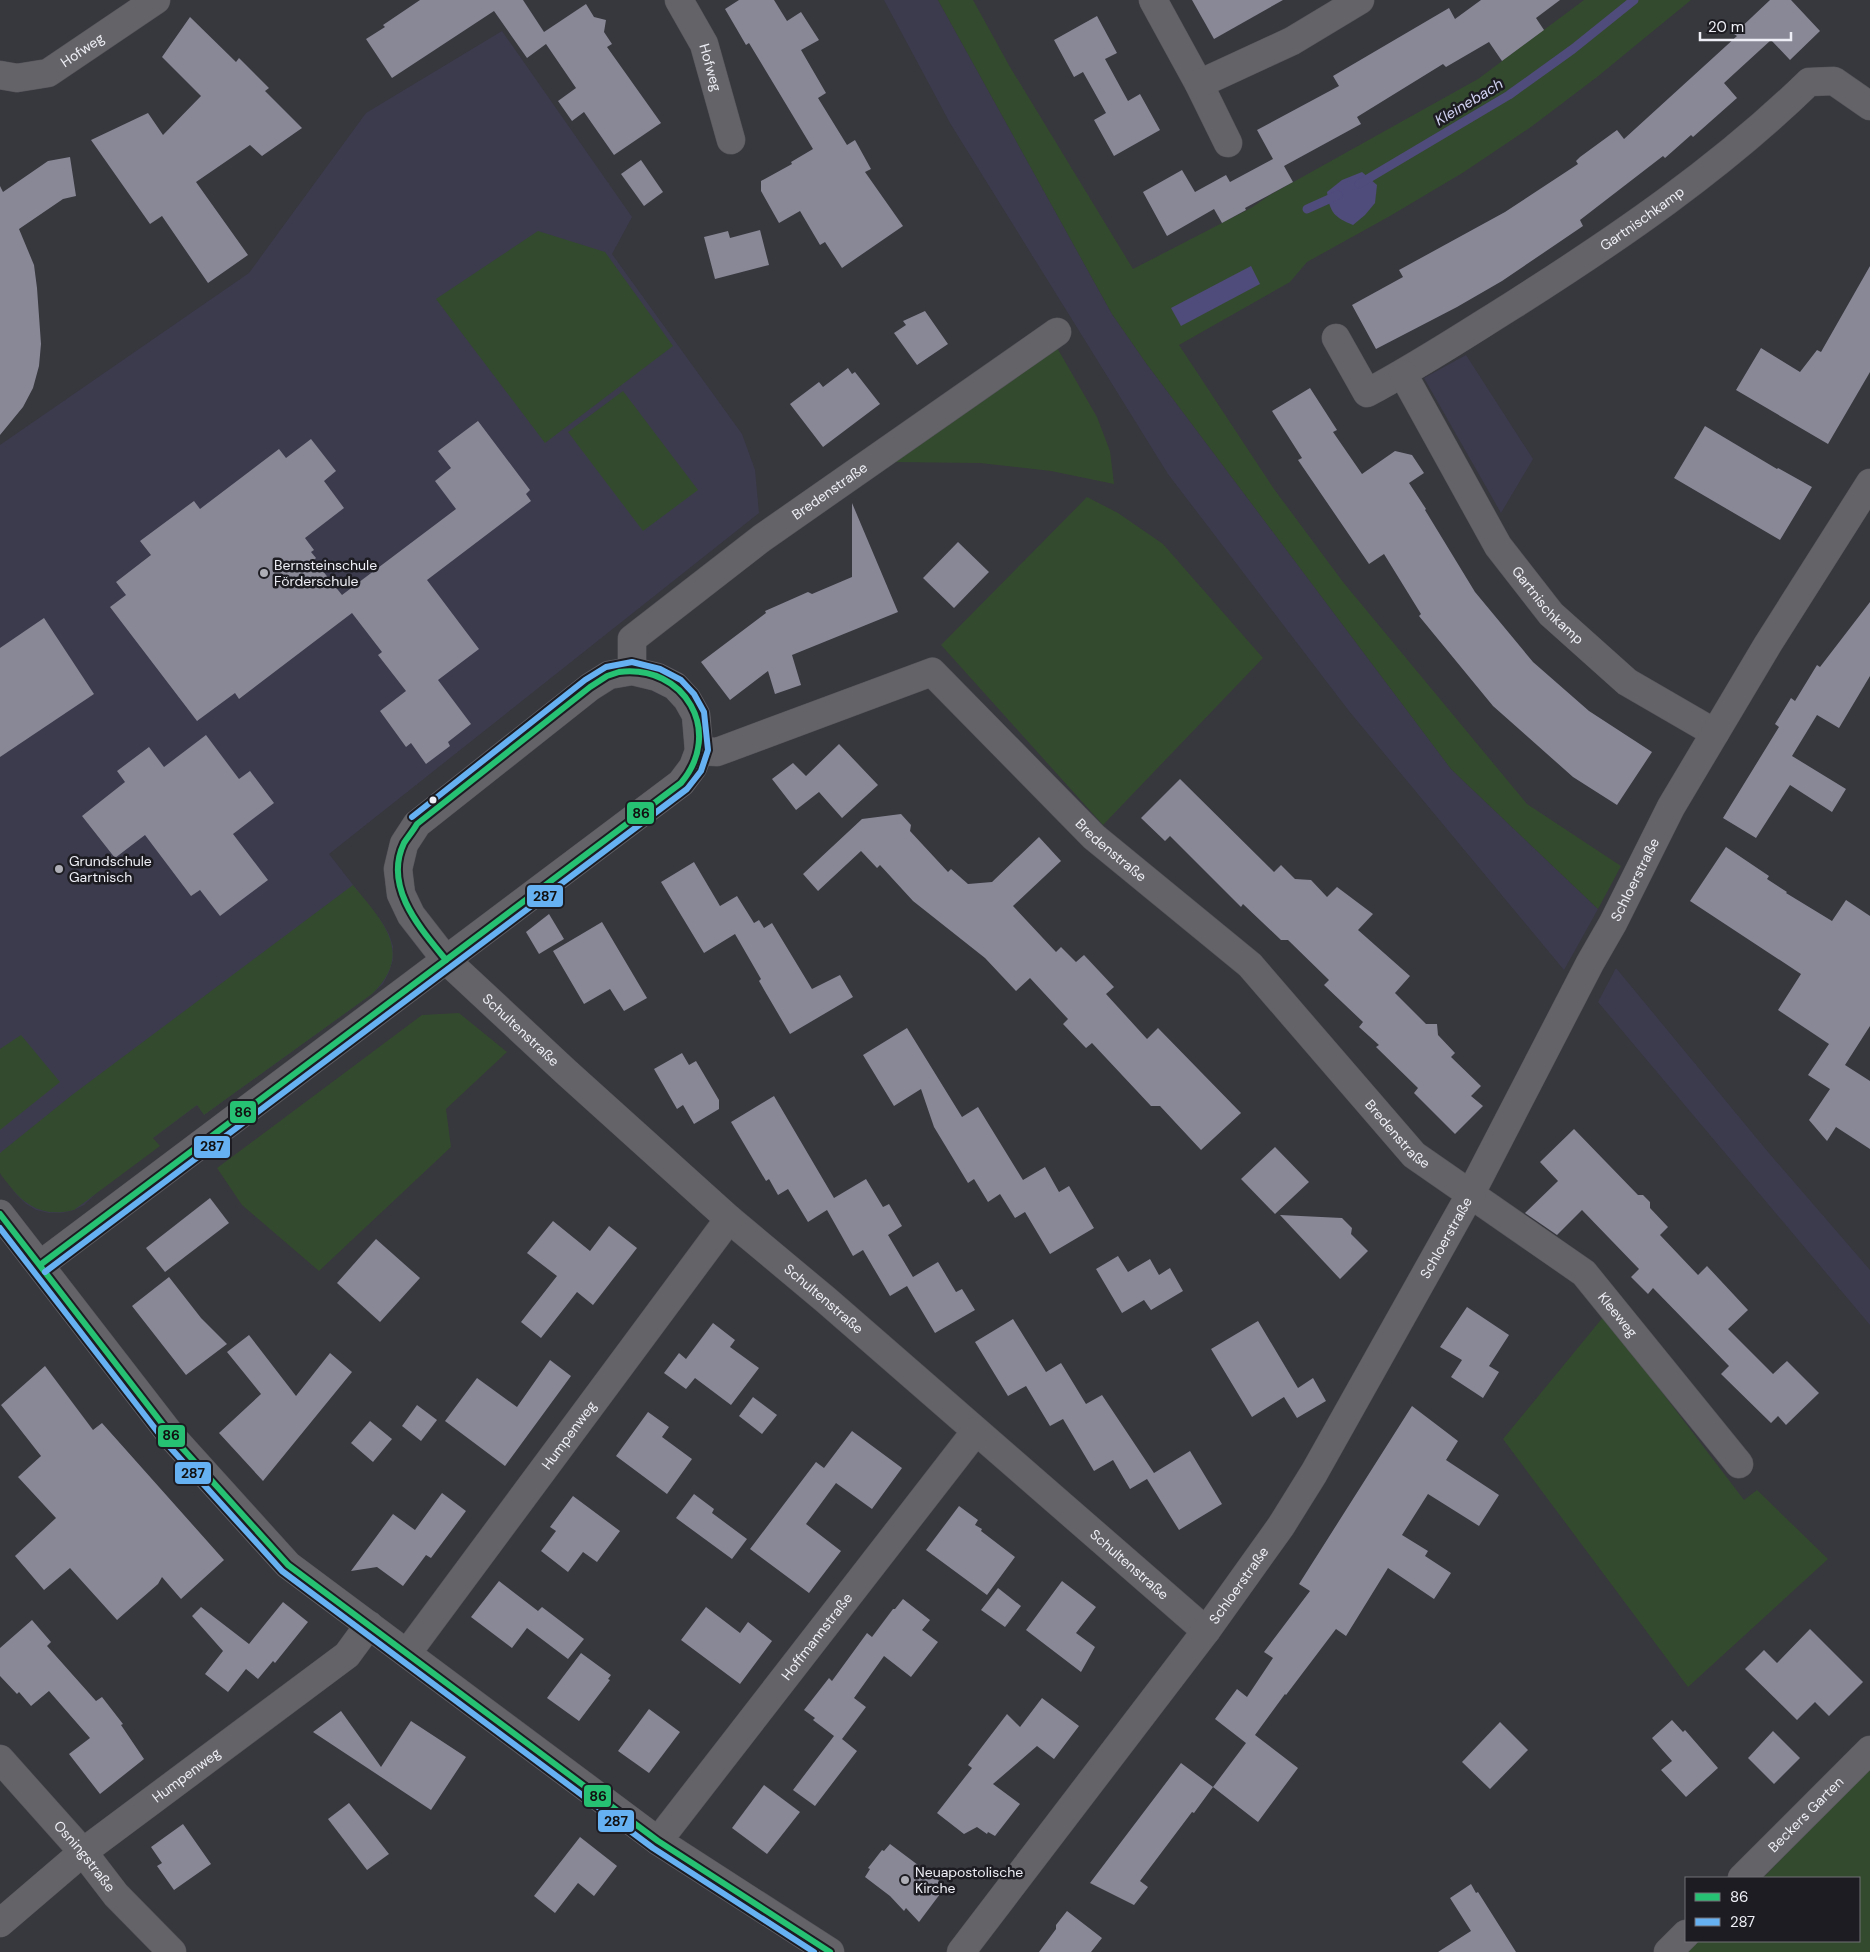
<svg xmlns="http://www.w3.org/2000/svg" width="1870" height="1952" viewBox="0 0 1870 1952" font-family="'DM Sans',sans-serif">
	<style>
		.built { fill: #3b3b4d }
		.green { fill: #344a2e }
		.water { fill: #4f4b7b }
		.lines { fill: none; stroke-linecap: round; stroke-linejoin: round }
		.stream { stroke: #4f4b7b; stroke-width: 9 }
		.building { fill: #888897 }
		.street-casing { stroke: #55555b; stroke-width: 29 }
		.street { stroke: #646468; stroke-width: 28 }
		.bus-1-casing { stroke: #1c1c22; stroke-width: 10 }
		.bus-2-casing { stroke: #1c1c22; stroke-width: 10 }
		.bus-1 { stroke: #26c172; stroke-width: 6 }
		.bus-2 { stroke: #66b1f2; stroke-width: 6 }
		.poi-dot { fill: #aeaeb6; stroke: #1c1c22; stroke-width: 2 }
		.bus-dot { fill: #eeeef6; stroke: #1c1c22; stroke-width: 2 }
		.labels { text-anchor: middle; stroke-width: 5; stroke-linejoin: round; paint-order: stroke }
		.street-label { font-size: 14px; fill: #eeeef6; stroke: #1c1c22 }
		.poi-label { font-size: 14px; fill: #eeeef6; stroke: #1c1c22; text-anchor: start }
		.water-label { font-size: 15px; font-style: italic; fill: #d1d1f2; stroke: #1c1c22 }
		.line-badge { stroke: #1c1c22; stroke-width: 2 }
		.pale-badge-label { font-size: 14px; text-anchor: middle; font-weight: bold; fill: #111 }
	</style>
	<rect width="100%" height="100%" fill="#37373e"/>
	<g class="built">
		<path d="M884,0H938L1112,314L1146,363L1451,769L1598,909L1564,970L1349,711L1168,474L950,123Z"/>
		<path d="M502,31L632,217L612,254L742,434L755,470L759,513L329,854L382,922L389,934L393,946V960L389,972L383,984L372,994L204,1115L197,1105L153,1138L84,1205L74,1210L62,1213H49L36,1210L26,1204L16,1194L0,1172V445L249,273L366,113Z"/>
		<path d="M1466,355L1533,459L1501,513L1424,378Z"/>
		<path d="M1616,968L1768,1152L1870,1270V1325L1598,1002Z"/>
	</g>
	<g class="green">
		<path d="M938,0H973L1010,67L1133,269L1251,208L1270,195L1478,79L1584,0H1691L1597,77L1531,127L1464,172L1390,216L1307,262L1290,282L1179,345L1274,489L1343,582L1527,804L1621,866L1598,909L1451,769L1146,363L1112,314Z"/>
		<path d="M538,231L605,252L673,346L545,443L436,299Z"/>
		<path d="M1056,346L1097,417L1110,451L1114,484L1051,471L980,463L890,462Z"/>
		<path d="M623,391L698,490L643,531L568,432Z"/>
		<path d="M1087,497L1118,513L1163,544L1263,658L1103,825L941,645Z"/>
		<path d="M353,885C382,921 415,952 372,994L204,1115L197,1105L153,1138L160,1146L74,1210C46,1217 26,1208 9,1185C7,1182 2,1177 0,1173C0,1167 0,1158 0,1153L72,1095Z"/>
		<path d="M459,1013L507,1052L446,1109L451,1147L319,1271L242,1205L217,1168L422,1015Z"/>
		<path d="M21,1035L60,1082L0,1130V1049Z"/>
		<path d="M1604,1316L1744,1500L1757,1490L1828,1559L1688,1687L1503,1439Z"/>
		<path d="M1870,1768V1952H1687L1699,1941H1859V1878H1763Z"/>
	</g>
	<g class="water">
		<path d="M1362,172L1377,185L1375,203L1365,215L1353,225C1334,217 1330,213 1327,192L1342,180Z"/>
		<path d="M1251,266L1260,284L1181,326L1171,308Z"/>
	</g>
	<g class="lines">
		<g class="stream">
			<path d="M1359,184L1509,95L1573,49L1634,0"/>
			<path d="M1307,209L1338,195"/>
		</g>
	</g>
	<g class="building">
		<path d="M420,0H523L544,32L586,4L594,17L606,20L604,32L612,44L607,47L661,123L614,155L584,112L572,121L558,101L576,88L546,44L527,58L494,11L392,78L366,39L385,27L383,25Z"/>
		<path d="M739,0H774L787,21L801,12L819,40L801,50L826,93L818,98L847,145L855,140L871,169L865,172L903,226L842,268L825,242L820,245L800,211L779,223L761,191V181L792,164L791,162L813,149L749,43L746,45L725,9Z"/>
		<path d="M1192,0H1283L1214,39Z"/>
		<path d="M1481,0H1560L1536,18L1544,30L1502,61L1489,42L1446,67L1443,64L1357,117L1361,124L1284,166L1293,182L1245,208L1246,210L1222,223L1214,209L1167,236L1143,192L1182,170L1195,192L1226,175L1230,182L1273,159L1257,130L1339,86L1333,76L1449,8L1455,19Z"/>
		<path d="M1770,0H1791L1820,31L1790,60L1771,40L1724,83L1737,98L1693,137L1691,135L1665,158L1663,156L1580,220L1583,226L1502,281L1457,307L1376,349L1352,305L1403,277L1399,270L1505,212L1578,164L1576,161L1580,157L1617,130L1624,139L1737,36L1734,34Z"/>
		<path d="M1097,16L1117,53L1105,59L1128,101L1140,94L1160,130L1114,156L1094,120L1106,113L1083,72L1074,77L1054,40Z"/>
		<path d="M190,17L236,62L239,58L269,88L265,91L302,128L262,156L250,145L196,182L248,255L208,283L162,216L150,224L91,140L148,113L163,135L201,96L162,57Z"/>
		<path d="M70,157L76,196L63,199L19,229L34,265L37,288L41,344L39,366L33,388L23,407L0,435V186L3,192L48,161Z"/>
		<path d="M641,160L663,192L644,206L621,174Z"/>
		<path d="M760,230L769,265L715,279L704,237L728,231L730,238Z"/>
		<path d="M1870,266V372L1828,444L1736,390L1761,348L1800,372L1817,350L1821,352Z"/>
		<path d="M925,311L948,344L917,365L894,333L906,325L903,321Z"/>
		<path d="M848,368L852,374L855,372L880,404L823,447L790,404L819,382L823,387Z"/>
		<path d="M1310,388L1337,430L1333,432L1362,474L1395,451L1412,455L1424,473L1409,483L1426,509L1425,510L1475,592L1533,662L1589,711L1652,752L1617,805L1573,777L1493,706L1419,616L1421,614L1384,554L1369,564L1298,460L1302,458L1272,411Z"/>
		<path d="M478,421L530,490L526,494L531,501L427,580L479,649L438,680L471,724L448,742L450,746L426,764L411,743L406,747L380,711L406,691L378,655L382,652L352,613L239,699L235,693L197,721L110,607L126,595L116,582L151,555L140,541L194,501L200,509L279,449L286,458L311,439L336,471L324,481L344,508L305,538L314,550L311,552L316,558L314,560L342,595L456,509L435,481L451,468L438,451Z"/>
		<path d="M1705,426L1777,469L1778,468L1812,487L1780,540L1674,478Z"/>
		<path d="M852,503L898,612L792,655L801,685L775,694L768,671L730,700L701,662L766,613L765,611L808,592L812,594L852,577Z"/>
		<path d="M958,542L989,572L954,608L923,578Z"/>
		<path d="M1870,602V676L1839,728L1817,715L1792,756L1846,789L1832,812L1790,785L1756,838L1723,818L1779,727L1775,724L1791,698L1795,701L1817,665L1820,667Z"/>
		<path d="M44,618L94,694L0,757V648Z"/>
		<path d="M206,735L239,779L250,771L274,803L233,834L268,880L220,916L200,890L191,896L145,835L115,858L82,816L125,782L117,771L149,747L164,767Z"/>
		<path d="M839,744L878,785L842,818L819,792L796,810L772,779L793,763L806,776Z"/>
		<path d="M1180,779L1274,872L1281,865L1295,879L1311,880L1327,897L1337,887L1373,914L1358,930L1410,976L1395,993L1426,1024H1437L1438,1035L1455,1053L1451,1057L1481,1086L1471,1096L1483,1106L1455,1134L1414,1093L1418,1088L1376,1047L1379,1045L1359,1027L1363,1022L1324,985L1329,980L1288,940H1281L1243,904L1241,907L1170,836L1165,841L1141,818Z"/>
		<path d="M901,814L911,825L910,831L948,872L951,869L968,884L992,882L1039,837L1061,861L1013,906L1056,952L1061,947L1076,962L1084,955L1114,987L1106,994L1147,1039L1158,1028L1241,1113L1201,1150L1160,1106H1151L1092,1043L1086,1048L1063,1024L1068,1019L1030,978L1016,991L985,958L913,901L880,865L877,868L861,851L818,891L803,874L862,819Z"/>
		<path d="M1726,847L1769,876L1767,879L1787,892L1786,893L1832,921L1846,900L1870,916V1026L1845,1065L1870,1081V1149L1836,1127L1827,1141L1809,1120L1830,1089L1808,1075L1829,1044L1778,1010L1801,974L1690,901Z"/>
		<path d="M694,862L720,906L737,896L754,923L759,920L764,928L772,923L812,989L840,975L853,997L790,1034L759,981L761,979L735,934L704,953L661,882Z"/>
		<path d="M549,914L564,939L539,954L526,932Z"/>
		<path d="M602,922L647,998L624,1011L610,989L584,1004L553,951Z"/>
		<path d="M907,1028L962,1117L978,1107L1023,1180L1045,1167L1059,1192L1069,1186L1094,1228L1050,1254L1025,1212L1015,1218L1000,1194L988,1202L974,1179L968,1183L934,1127L921,1089L894,1106L863,1055Z"/>
		<path d="M682,1053L689,1065L696,1061L719,1100V1109L694,1124L683,1105L677,1109L654,1069Z"/>
		<path d="M774,1096L834,1198L866,1179L883,1207L889,1204L902,1226L888,1235L913,1277L938,1262L956,1292L962,1289L975,1310L935,1333L907,1286L890,1296L863,1250L853,1256L827,1210L808,1222L788,1189L778,1195L769,1179L766,1181L731,1122Z"/>
		<path d="M1574,1129L1638,1195H1643L1650,1202V1208L1668,1227L1660,1235L1698,1275L1707,1266L1748,1310L1728,1329L1773,1374L1787,1361L1819,1393L1786,1425L1778,1416L1771,1423L1721,1374L1729,1366L1653,1288L1648,1294L1631,1277L1639,1269L1582,1210L1557,1235L1525,1213L1558,1181L1540,1162Z"/>
		<path d="M1275,1147L1309,1182L1275,1214L1241,1179Z"/>
		<path d="M210,1198L229,1223L165,1272L146,1248Z"/>
		<path d="M1280,1215L1342,1218L1352,1228L1351,1234L1368,1251L1340,1279Z"/>
		<path d="M553,1221L590,1251L609,1226L637,1248L593,1305L577,1292L541,1338L521,1322L557,1276L527,1253Z"/>
		<path d="M376,1239L420,1278L380,1322L337,1283Z"/>
		<path d="M1118,1256L1128,1272L1150,1259L1159,1275L1170,1268L1183,1291L1151,1310L1144,1300L1122,1313L1096,1269Z"/>
		<path d="M169,1277L201,1318L227,1344L186,1375L132,1306Z"/>
		<path d="M1467,1307L1509,1335L1489,1366L1499,1372L1483,1398L1451,1377L1462,1360L1440,1347Z"/>
		<path d="M1013,1319L1046,1372L1061,1363L1086,1404L1102,1395L1154,1473L1190,1451L1222,1504L1179,1530L1147,1479L1130,1489L1113,1460L1094,1471L1063,1419L1050,1426L1026,1386L1008,1396L975,1342Z"/>
		<path d="M1258,1321L1298,1388L1313,1378L1326,1401L1297,1418L1284,1397L1252,1417L1211,1349Z"/>
		<path d="M713,1323L735,1340L730,1347L759,1368L731,1405L695,1378L686,1389L664,1373L679,1353L686,1359Z"/>
		<path d="M249,1335L296,1396L330,1353L352,1372L263,1481L219,1433L261,1394L227,1352Z"/>
		<path d="M550,1360L571,1376L505,1466L445,1421L477,1378L517,1407Z"/>
		<path d="M45,1366L93,1430L102,1423L224,1560L181,1599L162,1577L158,1584L117,1620L70,1568L44,1590L15,1556L56,1518L18,1477L41,1456L1,1405Z"/>
		<path d="M753,1397L777,1415L762,1434L739,1416Z"/>
		<path d="M417,1405L437,1420L421,1441L402,1426Z"/>
		<path d="M1412,1406L1458,1441L1446,1460L1499,1495L1479,1526L1428,1494L1402,1535L1428,1551L1425,1556L1451,1573L1434,1599L1388,1568L1346,1636L1336,1629L1286,1695L1285,1694L1255,1735L1298,1768L1258,1822L1213,1787L1246,1743L1215,1719L1237,1689L1247,1697L1273,1658L1264,1652L1310,1591L1299,1584Z"/>
		<path d="M648,1412L669,1427L662,1437L692,1459L667,1494L616,1456Z"/>
		<path d="M370,1421L392,1439L373,1462L351,1443Z"/>
		<path d="M852,1431L902,1468L872,1509L836,1483L806,1524L841,1551L809,1593L750,1549L816,1462L824,1468Z"/>
		<path d="M442,1493L466,1511L431,1558L426,1555L403,1586L377,1567L351,1571L393,1514L415,1530Z"/>
		<path d="M694,1494L714,1509L712,1513L747,1539L732,1559L676,1518Z"/>
		<path d="M573,1496L620,1531L597,1562L583,1552L568,1572L541,1551L556,1531L550,1527Z"/>
		<path d="M959,1506L978,1520L975,1525L982,1529L981,1531L1015,1557L987,1595L926,1550Z"/>
		<path d="M499,1581L538,1611L542,1607L584,1639L568,1659L527,1628L512,1648L471,1617Z"/>
		<path d="M1062,1581L1096,1607L1076,1633L1095,1647L1081,1672L1026,1630Z"/>
		<path d="M998,1588L1021,1606L1005,1627L981,1610Z"/>
		<path d="M903,1599L930,1620L922,1630L938,1642L911,1677L884,1656L854,1698L866,1707L842,1739L857,1751L815,1806L793,1790L834,1736L813,1720L815,1718L804,1710L829,1678L832,1681L867,1633L872,1637L893,1609H895Z"/>
		<path d="M283,1602L308,1622L275,1663L273,1661L258,1679L246,1669L228,1692L205,1674L223,1651L192,1616L201,1607L249,1644Z"/>
		<path d="M706,1607L740,1633L748,1622L772,1641L740,1684L681,1640Z"/>
		<path d="M32,1620L51,1642L47,1646L96,1701L102,1697L123,1724L121,1725L144,1759L100,1794L69,1754L90,1738L49,1691L31,1706L19,1692L17,1694L0,1676V1648Z"/>
		<path d="M1810,1629L1863,1682L1829,1716L1815,1702L1797,1720L1745,1669L1764,1650L1777,1663Z"/>
		<path d="M581,1653L611,1675L608,1679L610,1680L579,1721L547,1698Z"/>
		<path d="M1042,1698L1079,1726L1054,1759L1037,1746L993,1784L1020,1804L995,1836L988,1832L987,1834L977,1827L964,1834L937,1813L972,1768L968,1765L1007,1714L1020,1727Z"/>
		<path d="M649,1709L680,1732L649,1773L618,1751Z"/>
		<path d="M341,1711L381,1767L411,1721L466,1757L431,1810L313,1732Z"/>
		<path d="M1672,1720L1683,1732L1685,1730L1718,1768L1686,1797L1661,1770L1672,1761L1652,1738Z"/>
		<path d="M1500,1722L1528,1750L1490,1789L1462,1762Z"/>
		<path d="M1773,1731L1800,1758L1774,1784L1748,1758Z"/>
		<path d="M1181,1763L1213,1787L1194,1813L1192,1812L1140,1881L1148,1887L1134,1905L1090,1883Z"/>
		<path d="M764,1785L800,1812L767,1854L732,1828Z"/>
		<path d="M349,1803L389,1854L367,1870L328,1819Z"/>
		<path d="M183,1824L211,1864L174,1890L157,1866L162,1863L151,1847Z"/>
		<path d="M580,1837L617,1866L594,1896L578,1883L555,1913L534,1896Z"/>
		<path d="M890,1844L946,1886L919,1922L906,1908L904,1911L890,1896L865,1877L870,1869L868,1868L882,1850L884,1851Z"/>
		<path d="M1471,1884L1476,1893L1478,1892L1516,1952H1438L1471,1931L1450,1898Z"/>
		<path d="M1067,1911L1102,1938L1091,1952H1039L1056,1929V1925Z"/>
	</g>
	<g class="lines">
		<defs>
			<g id="street">
				<path id="s1" d="M679,0L704,44L731,140"/>
				<path d="M1153,0L1199,84L1228,143"/>
				<path id="s2" d="M0,75L17,78L48,73L156,0"/>
				<path d="M1199,84L1292,41L1360,0"/>
				<path id="s3" d="M1336,338L1367,393C1418,366 1465,335 1513,305C1617,239 1721,168 1809,82L1834,81L1870,106"/>
				<path id="s4" d="M1403,374L1498,546L1551,614L1627,682L1715,733"/>
				<path id="s5" d="M632,671V639L762,538L1057,332"/>
				<path id="s6" d="M699,751L717,752L932,672L1094,837L1250,965L1414,1155L1584,1273L1739,1464"/>
				<path d="M0,1214L174,1439L288,1565L658,1841L830,1952"/>
				<path id="s7" d="M40,1265L681,783L693,767L699,751L696,715L687,699L675,686L657,677L632,671L609,675L590,687L417,824L404,844L398,869L401,894L411,915L446,960L565,1071L729,1219L826,1300L1206,1631"/>
				<path id="s8" d="M408,1652L729,1219"/>
				<path id="s9" d="M0,1759L83,1852L116,1895L172,1952"/>
				<path id="s10" d="M658,1841L976,1431"/>
				<path id="s11" d="M1742,1878L1870,1750"/>
				<path id="s12" d="M0,1923L83,1852L347,1655L369,1625"/>
				<path id="s13" d="M961,1952L1206,1631L1281,1526L1314,1473L1471,1193L1590,963L1613,923L1671,807L1768,644L1870,483"/>
				<path d="M1668,1952L1686,1934"/>
			</g>
		</defs>
		<use href="#street" class="street-casing"/>
		<use href="#street" class="street"/>
		<defs>
			<g id="bus-1">
				<path d="M619,672C685,664 724,732 681,783L446,960C420,928 383,887 404,843C408,837 413,831 417,824L590,687L607,676Z"/>
				<path d="M0,1214L174,1439L288,1565L658,1841L830,1952"/>
				<path d="M40,1265L446,960"/>
			</g>
			<g id="bus-2">
				<path d="M0,1228L167,1444L282,1571L653,1848L814,1952"/>
				<path d="M45,1272L687,789L701,771L708,750L704,712L694,694L681,680L660,669L632,662L606,667L585,680L412,817"/>
			</g>
		</defs>
		<use href="#bus-1" class="bus-1-casing"/>
		<use href="#bus-2" class="bus-2-casing"/>
		<use href="#bus-1" class="bus-1"/>
		<use href="#bus-2" class="bus-2"/>
	</g>
	<g class="poi-dot">
		<circle cx="264" cy="573" r="5"/>
		<circle cx="59" cy="869" r="5"/>
		<circle cx="905" cy="1880" r="5"/>
	</g>
	<circle class="bus-dot" cx="433" cy="800" r="4.5"/>
	<g class="labels">
		<g class="street-label">
			<text dy="5" stroke="none"><textPath href="#s2" startOffset="90">Hofweg</textPath></text>
			<text dy="5" stroke="none"><textPath href="#s1" startOffset="75">Hofweg</textPath></text>
			<text dy="5" stroke="none"><textPath href="#s3" startOffset="389">Gartnischkamp</textPath></text>
			<text dy="5" stroke="none"><textPath href="#s5" startOffset="279">Bredenstraße</textPath></text>
			<text dy="5" stroke="none"><textPath href="#s4" startOffset="274">Gartnischkamp</textPath></text>
			<text dy="5" stroke="none"><textPath href="#s6" startOffset="500">Bredenstraße</textPath></text>
			<text dy="5" stroke="none"><textPath href="#s13" startOffset="1270">Schloerstraße</textPath></text>
			<text dy="5" stroke="none"><textPath href="#s7" startOffset="1481">Schultenstraße</textPath></text>
			<text dy="5" stroke="none"><textPath href="#s6" startOffset="905">Bredenstraße</textPath></text>
			<text dy="5" stroke="none"><textPath href="#s13" startOffset="865">Schloerstraße</textPath></text>
			<text dy="5" stroke="none"><textPath href="#s7" startOffset="1886">Schultenstraße</textPath></text>
			<text dy="5" stroke="none"><textPath href="#s6" startOffset="1192">Kleeweg</textPath></text>
			<text dy="5" stroke="none"><textPath href="#s8" startOffset="270">Humpenweg</textPath></text>
			<text dy="5" stroke="none"><textPath href="#s7" startOffset="2291">Schultenstraße</textPath></text>
			<text dy="5" stroke="none"><textPath href="#s13" startOffset="460">Schloerstraße</textPath></text>
			<text dy="5" stroke="none"><textPath href="#s10" startOffset="259">Hoffmannstraße</textPath></text>
			<text dy="5" stroke="none"><textPath href="#s12" startOffset="238">Humpenweg</textPath></text>
			<text dy="5" stroke="none"><textPath href="#s11" startOffset="90">Beckers Garten</textPath></text>
			<text dy="5" stroke="none"><textPath href="#s9" startOffset="129">Osningstraße</textPath></text>
		</g>
		<g class="poi-label">
			<text x="274" y="570">Bernsteinschule<tspan x="274" dy="16">Förderschule</tspan></text>
			<text x="69" y="866">Grundschule<tspan x="69" dy="16">Gartnisch</tspan></text>
			<text x="915" y="1877">Neuapostolische<tspan x="915" dy="16">Kirche</tspan></text>
		</g>
		<g class="water-label">
			<text transform="translate(1469 102) rotate(-31)" y="5">Kleinebach</text>
		</g>
	</g>
	<g class="line-badge">
		<rect x="626" y="801" width="29" height="24" rx="5" fill="#26c172"/>
		<rect x="526" y="884" width="38" height="24" rx="5" fill="#66b1f2"/>
		<rect x="229" y="1100" width="28" height="24" rx="5" fill="#26c172"/>
		<rect x="193" y="1135" width="38" height="24" rx="5" fill="#66b1f2"/>
		<rect x="157" y="1424" width="29" height="24" rx="5" fill="#26c172"/>
		<rect x="174" y="1461" width="38" height="24" rx="5" fill="#66b1f2"/>
		<rect x="583" y="1784" width="29" height="24" rx="5" fill="#26c172"/>
		<rect x="597" y="1809" width="38" height="24" rx="5" fill="#66b1f2"/>
	</g>
	<g class="pale-badge-label">
		<text x="641" y="818">86</text>
		<text x="545" y="901">287</text>
		<text x="243" y="1117">86</text>
		<text x="212" y="1151">287</text>
		<text x="171" y="1440">86</text>
		<text x="193" y="1478">287</text>
		<text x="598" y="1801">86</text>
		<text x="616" y="1826">287</text>
	</g>
	<rect x="1685" y="1877" width="175" height="65" fill="#1c1c22" stroke="#707077"/>
	<rect x="1695" y="1893" width="25" height="8" fill="#26c172" stroke="#707077"/>
	<text x="1730" y="1902" font-size="15" fill="#eeeef6">86</text>
	<rect x="1695" y="1918" width="25" height="8" fill="#66b1f2" stroke="#707077"/>
	<text x="1730" y="1927" font-size="15" fill="#eeeef6">287</text>
	<path d="M1700 32v8h91v-8" fill="none" stroke="#eeeef6" stroke-width="2.5"/>
	<text x="1708" y="32" font-size="15" fill="#eeeef6" stroke="#1c1c22" stroke-width="4" paint-order="stroke">20 m</text>
</svg>
